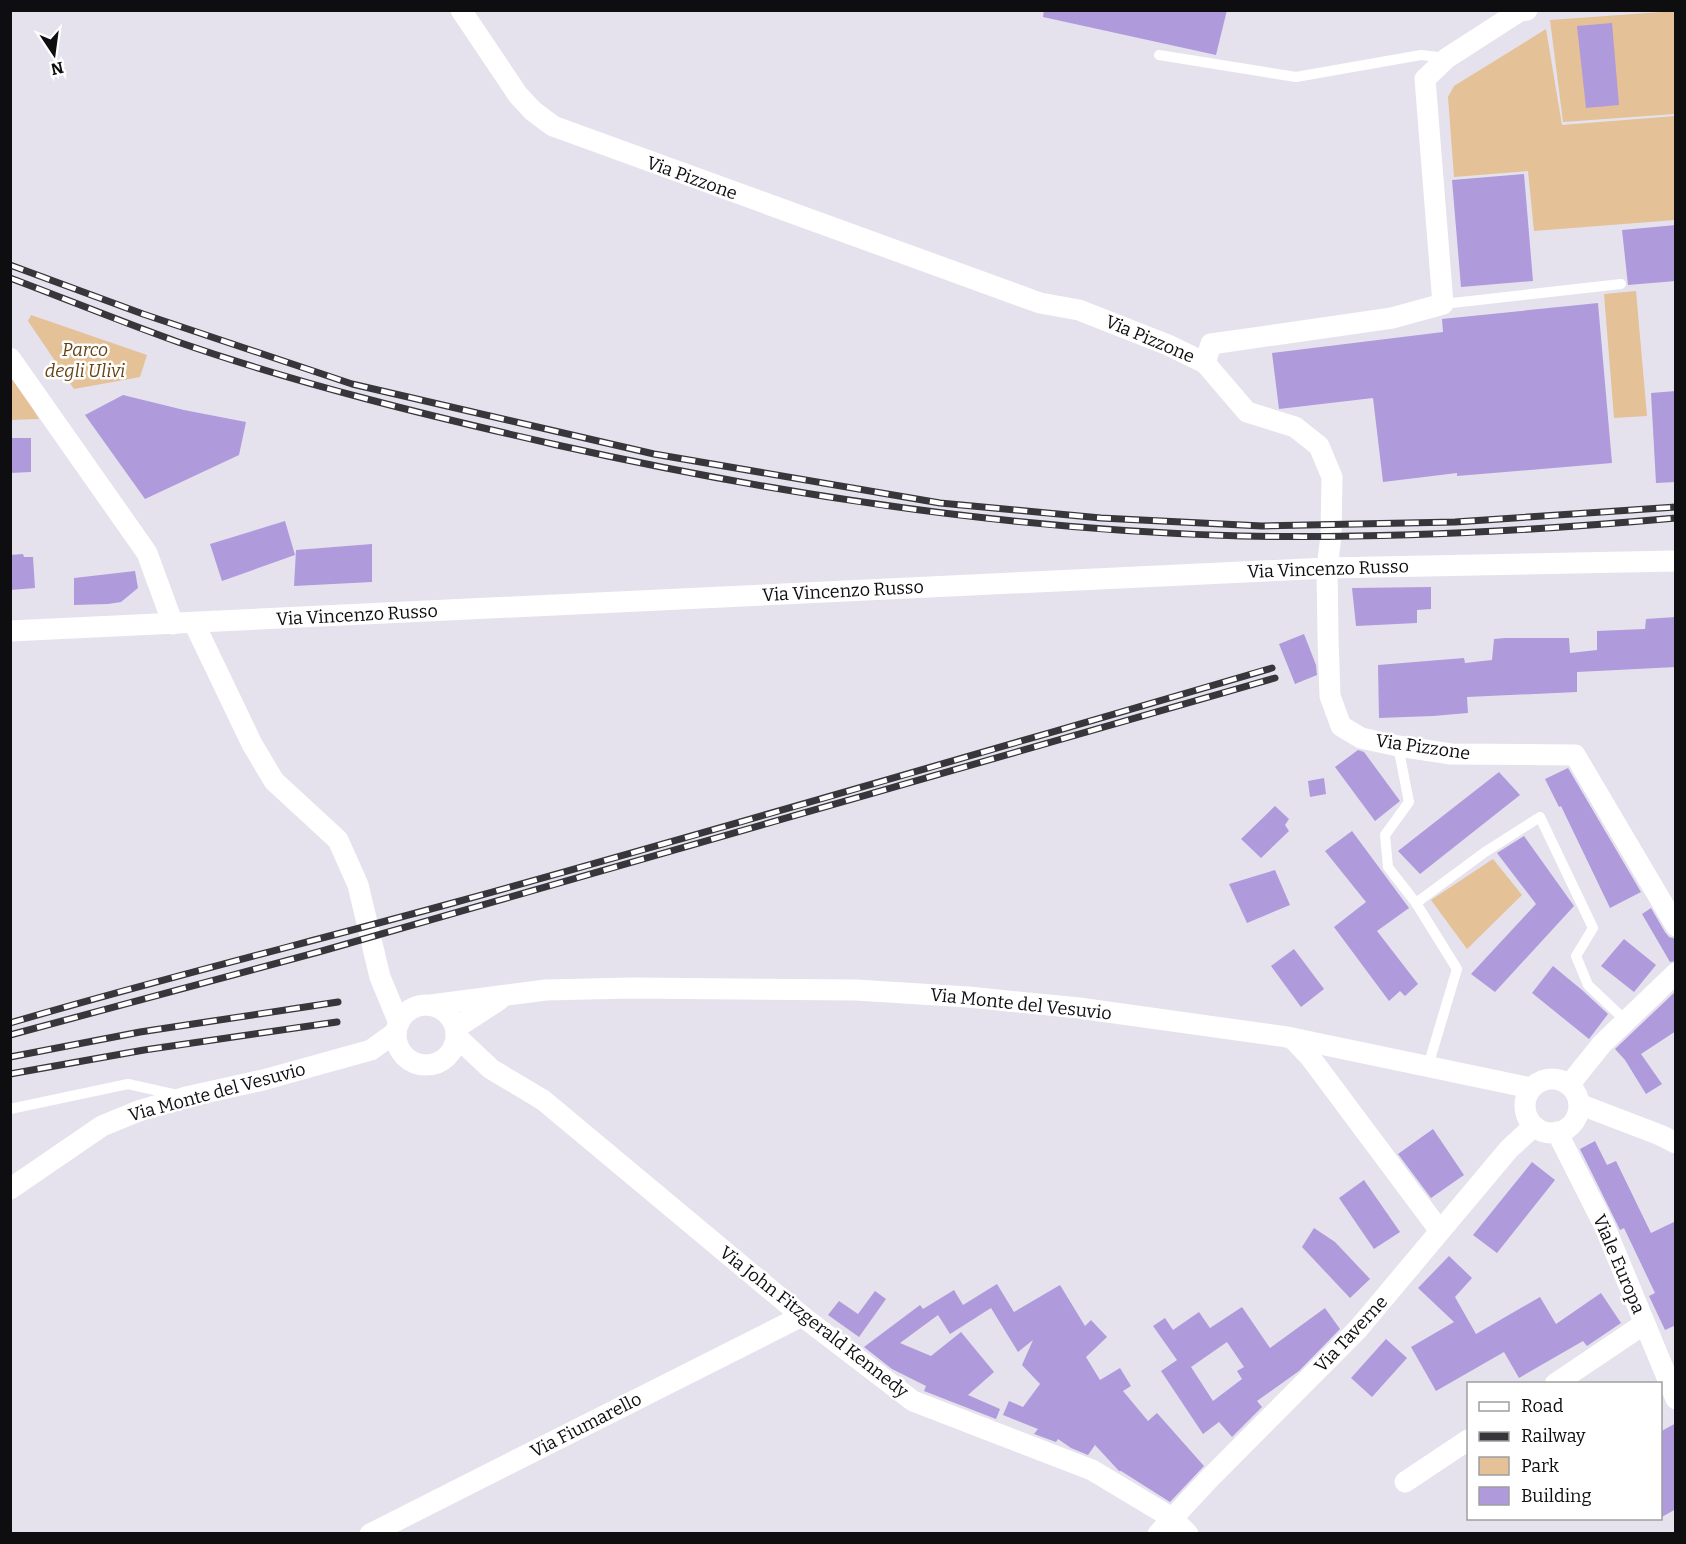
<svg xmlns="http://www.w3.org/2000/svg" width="1686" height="1544" viewBox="0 0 1686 1544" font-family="Bitter,serif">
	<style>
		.green { fill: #e4c197 }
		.building { fill: #af9adc; fill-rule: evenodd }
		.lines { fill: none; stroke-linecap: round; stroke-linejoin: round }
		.lane { stroke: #fff; stroke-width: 10 }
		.street { stroke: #fff; stroke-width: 21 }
		.rail-casing { stroke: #37363b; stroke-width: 7 }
		.rail { stroke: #fff; stroke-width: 4.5; stroke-dasharray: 14; stroke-linecap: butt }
		.labels { text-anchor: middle; stroke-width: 5; stroke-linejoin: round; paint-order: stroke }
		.street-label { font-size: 18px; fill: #0e0d10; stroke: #fff }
		.park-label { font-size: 18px; font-style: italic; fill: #654416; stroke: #fff }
	</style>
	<rect width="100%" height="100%" fill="#e5e2ee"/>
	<g class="green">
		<path d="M1675,11V114L1563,122L1550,20Z"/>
		<path d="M1546,29L1562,125L1675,116V220L1534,231L1528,171L1454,177L1448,97L1454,86Z"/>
		<path d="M1636,291L1647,416L1614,418L1604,294Z"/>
		<path d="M31,315L147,355L140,377L74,389L28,321Z"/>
		<path d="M11,371L39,419L10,420Z"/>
		<path d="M1493,859L1522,895L1467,949L1431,900Z"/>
	</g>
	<g class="building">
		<path d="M1044,10H1227L1216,55L1043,17Z"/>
		<path d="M1612,23L1619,105L1586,108L1577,26Z"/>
		<path d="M1524,174L1533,281L1461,287L1452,180Z"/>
		<path d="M1676,225V281L1628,285L1622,230Z"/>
		<path d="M1598,303L1612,463L1457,476V473L1383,482L1373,398L1279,409L1272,353L1443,332L1442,319Z"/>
		<path d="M1676,391V482L1656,483L1651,393Z"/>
		<path d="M123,395L184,410L246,422L239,455L145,499L85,415Z"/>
		<path d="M10,438H31V472L10,473Z"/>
		<path d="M285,521L295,555L222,581L210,544Z"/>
		<path d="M372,544V582L294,586L296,550Z"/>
		<path d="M23,554L24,557H33L35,588L10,590V555Z"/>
		<path d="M135,571L138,588L121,602L108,604L74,605V578Z"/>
		<path d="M1431,587V609L1417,610V623L1356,626L1352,588Z"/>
		<path d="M1676,617V667L1577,672V692L1467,697L1468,713L1433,716L1379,718L1378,665L1464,658L1465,663L1492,660L1494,639L1505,638H1569L1570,653L1597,650V631L1645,629L1646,619Z"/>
		<path d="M1304,634L1316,665L1317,675L1295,684L1279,644Z"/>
		<path d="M1358,750L1364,752L1400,801L1375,821L1335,767Z"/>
		<path d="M1568,768L1641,892L1610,908L1561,806L1559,807L1545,779Z"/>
		<path d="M1499,772L1520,795L1420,874L1398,851Z"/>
		<path d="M1324,778L1326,794L1310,797L1308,781Z"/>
		<path d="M1275,806L1289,819L1285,825L1289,831L1261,858L1241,839Z"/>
		<path d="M1352,831L1409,908L1377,931L1418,984L1405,996L1400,991L1389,1001L1334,927L1366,902L1325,851Z"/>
		<path d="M1524,836L1574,906L1495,992L1471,974L1536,904L1497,853Z"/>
		<path d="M1275,870L1290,905L1247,923L1229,884Z"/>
		<path d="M1651,908L1665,932L1669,937L1676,939V961L1670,962L1642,914Z"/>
		<path d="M1624,939L1656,965L1634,992L1601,966Z"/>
		<path d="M1294,949L1324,989L1301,1007L1271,966Z"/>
		<path d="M1553,966L1582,990L1608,1014L1589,1039L1532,993Z"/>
		<path d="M1676,991V1031L1641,1054L1662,1084L1646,1094L1625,1060L1615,1049Z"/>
		<path d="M1433,1129L1464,1175L1431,1198L1398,1154Z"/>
		<path d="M1595,1141L1607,1165L1616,1161L1651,1233L1676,1221V1325L1665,1330L1649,1296L1655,1293L1624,1228L1620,1230L1580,1149Z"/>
		<path d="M1532,1162L1555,1180L1497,1253L1473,1235Z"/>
		<path d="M1364,1180L1400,1232L1374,1249L1339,1198Z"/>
		<path d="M1314,1228L1335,1242L1370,1279L1350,1298L1302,1247Z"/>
		<path d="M1449,1256L1472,1278L1455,1297L1476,1334L1540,1297L1556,1324L1601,1293L1621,1323L1587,1346L1583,1341L1519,1378L1504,1352L1436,1391L1411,1347L1454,1322L1418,1288Z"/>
		<path d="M997,1284L1014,1312L1060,1285L1085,1326L1091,1320L1107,1337L1086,1357L1100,1380L1120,1368L1131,1386L1123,1391L1148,1421L1157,1413L1204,1466L1170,1502L1121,1471H1119L1095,1445L1088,1455L1071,1448L1058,1439L1056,1442L1034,1434L1038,1429L1003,1415L1009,1401L1023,1407L1040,1384L1022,1365L1033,1340L1018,1352L991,1308L950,1334L938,1315L900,1343L931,1356L961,1332L994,1372L968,1395L1000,1409L996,1419L924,1391L926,1386L892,1369L864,1347L920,1305L923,1309L954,1290L963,1305Z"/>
		<path d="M875,1291L886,1299L859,1337L828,1315L839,1301L858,1314Z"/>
		<path d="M1242,1307L1270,1348L1325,1308L1340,1329L1299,1371L1257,1401L1262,1407L1232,1437L1219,1422L1203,1434L1161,1371L1177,1360L1153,1326L1165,1318L1173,1330L1199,1312L1210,1328ZM1227,1342L1244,1367L1237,1371L1242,1379L1213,1401L1191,1367Z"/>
		<path d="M1386,1339L1407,1358L1372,1397L1351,1378Z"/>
		<path d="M1676,1423V1509L1660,1518V1432Z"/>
	</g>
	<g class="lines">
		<g class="lane">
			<path d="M1159,55L1296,77L1421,55L1447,58"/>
			<path d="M1443,304L1621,284"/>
			<path d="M1398,746L1409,802L1385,835L1388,867L1416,903"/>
			<path d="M1428,1066L1457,969L1416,903L1485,852L1540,817L1593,928L1576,956L1588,985L1626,1021"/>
			<path d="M10,1109L128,1084L177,1095"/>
		</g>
		<g class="street">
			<path d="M461,10L518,95L533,111L553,126L1040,303L1079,310L1168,345L1205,363L1247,412L1295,427L1319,446L1332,477L1331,536L1327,568L1328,638L1330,696L1341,726L1361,738L1398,746L1451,754L1575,755L1676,926"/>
			<path d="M10,358L147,553L173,624"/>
			<path d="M1205,363L1211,344L1392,318L1443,304L1425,79L1447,58L1520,11L1527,10"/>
			<path d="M194,623L252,744L274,781L338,840L358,885L380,977L399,1023"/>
			<path d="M10,631L1327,568L1676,561"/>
			<circle cx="426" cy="1035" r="30"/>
			<path d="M431,1005L546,990L632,988L856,990L968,997L1079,1008L1287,1037L1531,1088"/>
			<path d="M456,1028L499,1000"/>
			<path d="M457,1037L491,1069L543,1100L802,1316L913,1401L1092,1470L1172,1518L1188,1534"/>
			<path d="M1292,1038L1310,1057L1440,1231"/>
			<circle cx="1552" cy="1106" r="27"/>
			<path d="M1569,1085L1602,1044L1676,973"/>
			<path d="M1579,1104L1660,1135L1676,1143"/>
			<path d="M1557,1132L1604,1225L1676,1399"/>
			<path d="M10,1189L102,1126L141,1110L186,1097L263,1080L371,1050L396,1032"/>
			<path d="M1555,1384L1644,1324"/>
			<path d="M1405,1482L1468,1440"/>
			<path d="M370,1534L802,1316"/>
			<path d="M1158,1534L1208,1480L1358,1329L1509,1149L1534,1126"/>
		</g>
		<defs>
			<g id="rail">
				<path d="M10,265L143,314L352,384L654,454L940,503L1101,518L1262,526L1455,522L1676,507"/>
				<path d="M10,278C66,299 122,322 178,342C302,385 429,416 557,445C781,495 1010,530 1241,536C1386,539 1531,531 1676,518"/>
				<path d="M10,1023C156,980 303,944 449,904C724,828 998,748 1272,668"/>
				<path d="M10,1035L322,951L1275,678"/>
				<path d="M10,1057L140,1032L338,1002"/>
				<path d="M10,1074L144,1050L337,1022"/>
			</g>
		</defs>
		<use href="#rail" class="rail-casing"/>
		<use href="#rail" class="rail"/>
	</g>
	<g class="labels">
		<g class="street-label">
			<text transform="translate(692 178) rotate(20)" y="6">Via Pizzone</text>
			<text transform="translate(1150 339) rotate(23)" y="6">Via Pizzone</text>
			<text transform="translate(1328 569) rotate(-2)" y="6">Via Vincenzo Russo</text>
			<text transform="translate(843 591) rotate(-3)" y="6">Via Vincenzo Russo</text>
			<text transform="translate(357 615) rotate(-3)" y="6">Via Vincenzo Russo</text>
			<text transform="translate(1423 747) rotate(8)" y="6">Via Pizzone</text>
			<text transform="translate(1021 1004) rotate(6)" y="6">Via Monte del Vesuvio</text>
			<text transform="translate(217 1092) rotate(-15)" y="6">Via Monte del Vesuvio</text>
			<text transform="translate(1619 1264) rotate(67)" y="6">Viale Europa</text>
			<text transform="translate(814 1322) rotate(38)" y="6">Via John Fitzgerald Kennedy</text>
			<text transform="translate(1351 1334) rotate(-47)" y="6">Via Taverne</text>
			<text transform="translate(586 1425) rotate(-27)" y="6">Via Fiumarello</text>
		</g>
		<g class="park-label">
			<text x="85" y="356">Parco<tspan x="85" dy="21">degli Ulivi</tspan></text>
		</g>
	</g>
	<rect width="1686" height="1544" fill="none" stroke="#0e0d10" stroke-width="24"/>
	<rect x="1467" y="1382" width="195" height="138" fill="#ffffff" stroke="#9f9e9f" stroke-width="1.5"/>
	<rect x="1479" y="1402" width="30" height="9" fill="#ffffff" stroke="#9f9e9f" stroke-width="1.5"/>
	<text x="1521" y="1412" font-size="18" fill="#0e0d10">Road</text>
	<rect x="1479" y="1432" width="30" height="9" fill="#37363b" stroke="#9f9e9f" stroke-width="1.5"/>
	<text x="1521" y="1442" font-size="18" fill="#0e0d10">Railway</text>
	<rect x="1479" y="1457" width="30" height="18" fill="#e4c197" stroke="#9f9e9f" stroke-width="1.5"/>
	<text x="1521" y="1472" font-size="18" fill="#0e0d10">Park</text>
	<rect x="1479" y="1487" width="30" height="18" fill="#af9adc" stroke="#9f9e9f" stroke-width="1.5"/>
	<text x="1521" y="1502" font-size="18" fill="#0e0d10">Building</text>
	<g transform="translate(54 54) rotate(167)" stroke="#ffffff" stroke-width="4.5" paint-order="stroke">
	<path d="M0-4.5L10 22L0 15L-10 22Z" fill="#0e0d10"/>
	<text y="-9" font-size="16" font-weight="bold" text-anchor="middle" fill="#0e0d10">N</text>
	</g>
</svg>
